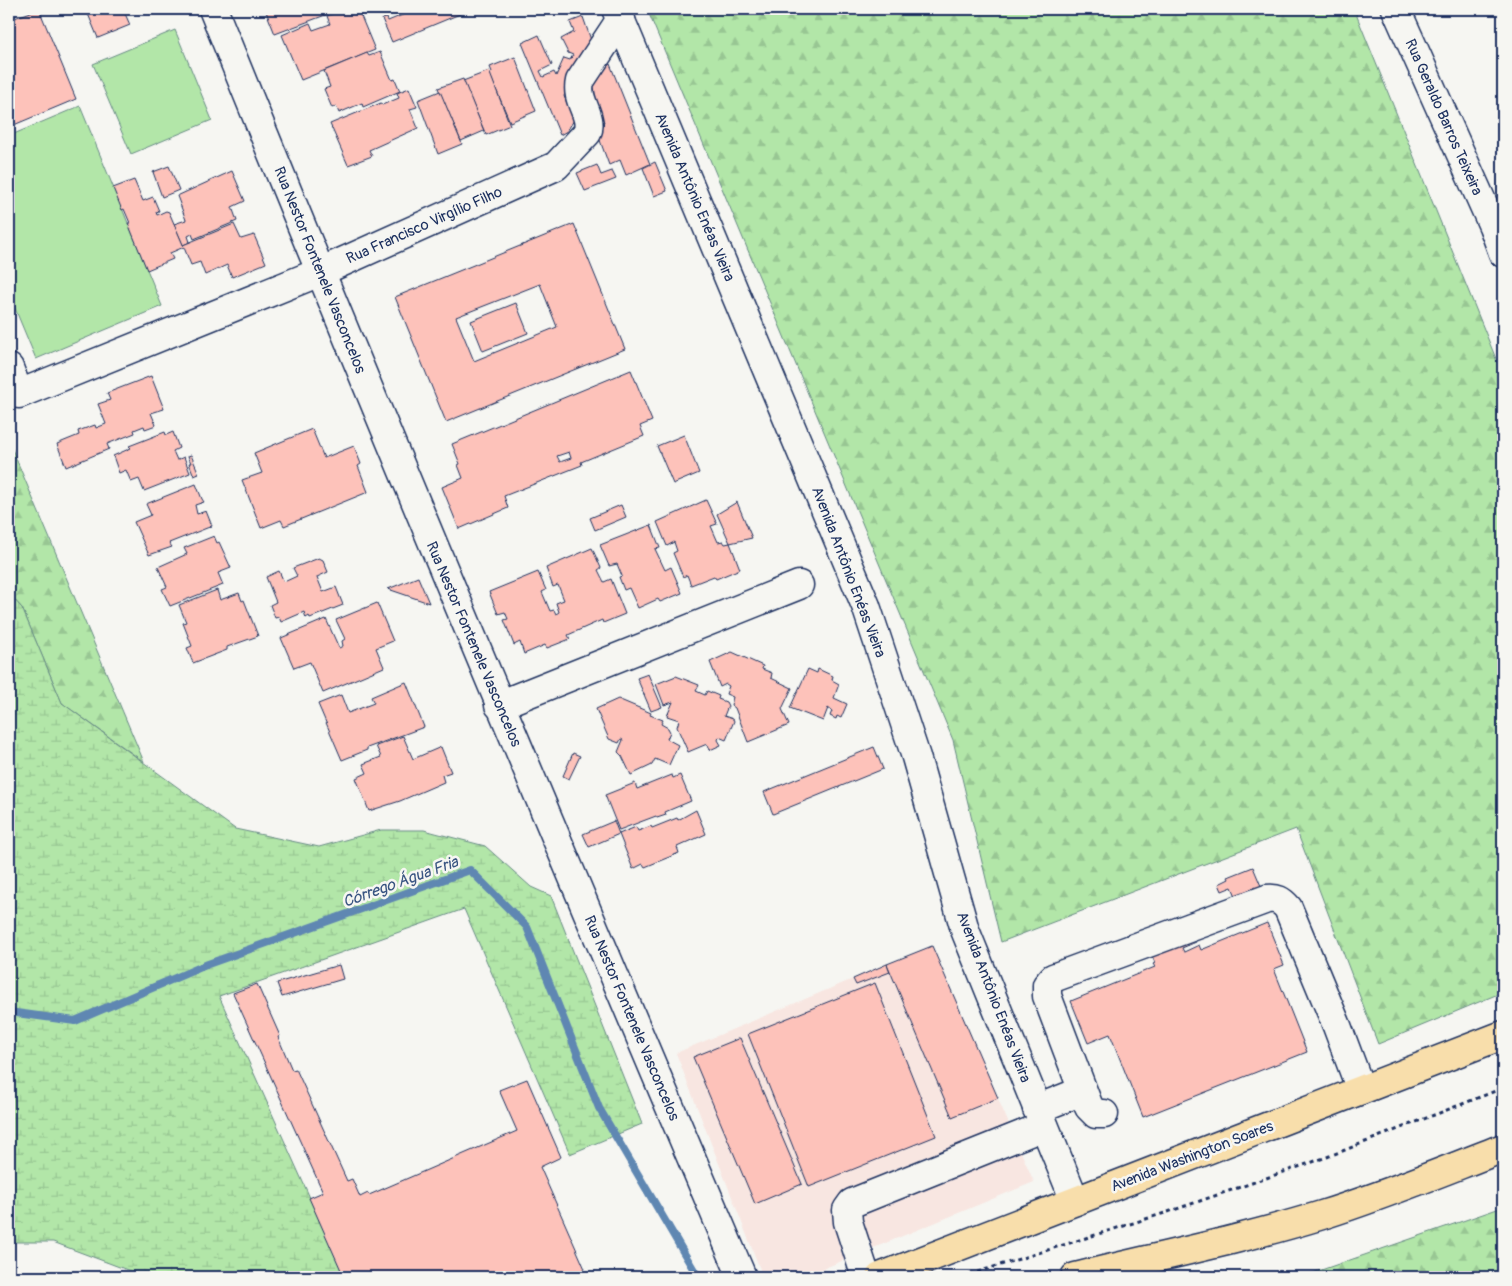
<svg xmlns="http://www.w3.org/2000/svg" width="1512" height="1286" viewBox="0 0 1512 1286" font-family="Pangolin,sans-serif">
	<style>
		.built { fill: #f8e6e1 }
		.forest { fill: url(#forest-firs); stroke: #668a83 }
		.wetland { fill: url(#wetland-marsh); stroke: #668a83 }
		.green { fill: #b2e6a8; stroke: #668a83 }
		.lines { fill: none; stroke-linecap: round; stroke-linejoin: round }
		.stream { stroke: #5f87b2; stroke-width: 8 }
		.building { fill: #fdc2ba; stroke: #1b2f5e; fill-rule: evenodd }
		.minor-casing { stroke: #1b2f5e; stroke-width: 31 }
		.highway-casing { stroke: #1b2f5e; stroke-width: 31 }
		.path { stroke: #1b2f5e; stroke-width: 3; stroke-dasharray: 4 4; stroke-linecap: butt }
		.minor { stroke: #f6f6f2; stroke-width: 28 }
		.highway { stroke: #f8deab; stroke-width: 28 }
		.labels { text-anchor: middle; stroke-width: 5; stroke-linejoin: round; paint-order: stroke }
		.street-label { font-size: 15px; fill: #1b2f5e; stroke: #f6f6f2 }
		.water-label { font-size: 16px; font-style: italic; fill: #385481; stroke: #f6f6f2 }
	</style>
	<defs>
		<pattern id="forest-firs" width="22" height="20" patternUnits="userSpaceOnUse" patternTransform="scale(1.25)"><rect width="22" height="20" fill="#b2e6a8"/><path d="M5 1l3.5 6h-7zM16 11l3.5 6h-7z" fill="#98c693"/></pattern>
		<pattern id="wetland-marsh" width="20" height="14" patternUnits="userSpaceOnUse" patternTransform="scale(1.25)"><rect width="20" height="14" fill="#b2e6a8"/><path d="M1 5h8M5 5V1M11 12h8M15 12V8" fill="none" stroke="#98c693"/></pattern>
	</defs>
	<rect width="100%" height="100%" fill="#f6f6f2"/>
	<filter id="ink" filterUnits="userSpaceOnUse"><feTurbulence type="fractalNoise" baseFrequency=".02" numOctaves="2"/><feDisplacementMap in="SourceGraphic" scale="10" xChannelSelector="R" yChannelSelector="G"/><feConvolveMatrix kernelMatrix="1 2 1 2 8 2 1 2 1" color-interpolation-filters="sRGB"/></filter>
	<g filter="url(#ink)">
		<path class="built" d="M932,946L1034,1182L803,1277H763L676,1053Z"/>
		<g class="forest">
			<path d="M647,9H1354L1503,376V992L1378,1044L1296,829L1001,942L953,740Z"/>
			<path d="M9,442L144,762L62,703L22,608L9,594Z"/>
			<path d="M1503,1207V1277H1301Z"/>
		</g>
		<path class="wetland" d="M9,594L22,608L62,703L235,829L319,847L381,830H424L485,846L531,887L551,896L642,1124L570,1154L464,909L219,996L343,1271L330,1277H146L53,1242H9Z"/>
		<g class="green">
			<path d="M175,30L212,120L131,154L93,64Z"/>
			<path d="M80,106L162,306L36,359L9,294V136Z"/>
		</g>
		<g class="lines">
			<path class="stream" d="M9,1012L75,1021L208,964L470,870L527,927L599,1108L698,1277"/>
		</g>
		<g class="building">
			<path d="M39,9L76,99L9,127V20Z"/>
			<path d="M86,9H123L130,25L98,38Z"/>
			<path d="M265,9H333L326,11L328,14L275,34Z"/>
			<path d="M345,9H358L375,50L301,80L282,35L310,23L313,30L330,24L327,16Z"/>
			<path d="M388,9H408L391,16Z"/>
			<path d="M417,9H472L392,42L382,19L387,18L388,21Z"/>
			<path d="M583,17L591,40L564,96L574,120L567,131L560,135L522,43L539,35L552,65L540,71L543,77L554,72L556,76L564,58L570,60L573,55L568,53L561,39L574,32L570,22Z"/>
			<path d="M380,52L392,80L395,79L400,91L363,107L362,103L339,113L336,106L332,108L324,89L330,87L324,71L367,53L369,56Z"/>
			<path d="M515,57L536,111L510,122L489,73L492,72L490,67Z"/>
			<path d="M610,64L650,164L626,175L620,160L609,165L598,135L597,130L603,128L601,123L604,122L589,83L598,69Z"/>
			<path d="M489,71L510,125L486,135L463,81Z"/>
			<path d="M463,79L484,131L461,141L438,88Z"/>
			<path d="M409,88L417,107L410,109L418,128L369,150L372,156L348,165L330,124L381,103L382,105L399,98L397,93Z"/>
			<path d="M440,91L462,144L438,154L418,100Z"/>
			<path d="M655,162L667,191L654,196L643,168Z"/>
			<path d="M597,165L601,175L612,171L616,179L585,191L577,173Z"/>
			<path d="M169,166L179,190L162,197L153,172Z"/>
			<path d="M232,171L245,201L232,207L237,221L194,239L192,234L188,236L190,242L183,245L174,224L186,220L177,196Z"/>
			<path d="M134,180L143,201L153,197L159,211L156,212L157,215L166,211L169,212L184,247L170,253L173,259L147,270L128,223H130L124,209L122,210L113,188Z"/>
			<path d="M234,224L241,239L254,235L266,263L232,277L227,265L205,275L200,262L191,265L183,245Z"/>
			<path d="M574,224L625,349L446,422L395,297ZM540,284L557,327L474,361L456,317Z"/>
			<path d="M516,303L528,333L483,351L471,321Z"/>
			<path d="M631,370L652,421L640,426L644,436L581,462L582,465L504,496L508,508L459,529L442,487L463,478L458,465L460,464L452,444ZM569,452L571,458L560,462L557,456Z"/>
			<path d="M151,376L164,409L151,413L156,425L145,429L144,426L134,430L135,433L107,444L109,449L66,467L57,444L79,435L78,431L95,425L96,428L106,424L98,404L110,400L107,393Z"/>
			<path d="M312,429L324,458L354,446L361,464L358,466L368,492L284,526L281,520L261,528L242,480L262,473L254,453Z"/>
			<path d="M165,432L166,435L173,432L179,448L173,451L177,460L184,457L190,473L144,491L139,479L131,482L126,470L119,473L113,456L131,448L129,446Z"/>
			<path d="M684,435L699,473L673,484L657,446Z"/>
			<path d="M191,455L199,474L194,476L189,463H191L188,456Z"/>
			<path d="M196,484L202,499L204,502L195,505L197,514L206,511L212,526L169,543L172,547L149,555L134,522L151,515L146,504Z"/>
			<path d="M706,500L717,524L711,526L718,542L723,541L725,544L730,543L740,569L716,579L714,576L691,585L687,575L683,577L673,553L677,551L674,542L667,546L657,522Z"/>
			<path d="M737,502L752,538L730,543L717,514Z"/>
			<path d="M621,505L626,517L595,530L590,518Z"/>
			<path d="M651,525L660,548L655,549L665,570L671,567L682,593L660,602L658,599L638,608L629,588L624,590L619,577L622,576L617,564L609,566L600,545Z"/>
			<path d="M214,536L217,543L219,542L231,568L218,573L223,585L170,606L162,589L167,587L158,567L187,554L184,548Z"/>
			<path d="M592,548L601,568L598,570L604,582L611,579L625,614L603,623L602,620L568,635L570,639L547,648L545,645L524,654L520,642L514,645L504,620L508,619L505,612L498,614L489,592L538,572L546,590L542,592L550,611L554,610L556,614L559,612L556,603L564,600L558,585L553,587L546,568Z"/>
			<path d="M319,558L323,560L328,572L317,577L323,592L336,587L343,605L310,618L309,616L306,618L304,612L281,622L279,617L275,618L270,605L276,602L266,577L279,571L284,582L297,576L293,568Z"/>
			<path d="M418,577L429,603L388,589Z"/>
			<path d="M217,590L220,600L239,593L242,601L244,600L258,636L227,647V650L193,663L187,648L192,646L183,623L186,622L179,605Z"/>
			<path d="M377,603L393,641L376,648L384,667L323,693L310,662L294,668L281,638L326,619L339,648L343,646L342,641L345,639L336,620Z"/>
			<path d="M732,652L763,666L762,669L772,673L771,678L792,688L782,709L789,725L748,742L735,708L731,705L733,697L726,694L729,686L726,684L720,687L710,662Z"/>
			<path d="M808,669L817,673L818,669L833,676L832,680L839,684L834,698L847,704L841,718L837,716L836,719L830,716L832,711L828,708L823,721L790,708Z"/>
			<path d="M648,674L662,707L651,711L637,678Z"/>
			<path d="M676,676L699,685L696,691L705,695L707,691L719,696L718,699L726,702L728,706L724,716L733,719L734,721L726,740L719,737L718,740L721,745L710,750L707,744L688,752L677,727L679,720L667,716L673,702L664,705L656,684Z"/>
			<path d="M406,682L424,727L367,748V750L342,760L318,704L341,695L348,713L374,703L371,697Z"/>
			<path d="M618,699L651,713L650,715L663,720L661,724L668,728L670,732L667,739L678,745L669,765L655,759L652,765L631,775L622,756L618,752L623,740L621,739L619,743L609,739L596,709Z"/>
			<path d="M403,736L413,759L441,747L451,772L442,775L444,782L400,801L369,811L356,778L367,773L363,764L381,757L376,746Z"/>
			<path d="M874,747L883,769L773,814L764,792Z"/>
			<path d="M573,753L580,756L569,779L563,776Z"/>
			<path d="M672,775L673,778L680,775L691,801L665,812L666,815L657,818L656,816L619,830L605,795L635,783L637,789Z"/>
			<path d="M696,810L706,834L677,847L679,853L645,867L643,864L633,869L619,834L636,827L638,831L651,826L652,828L677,818L678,820Z"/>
			<path d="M614,821L619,834L589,847L583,834Z"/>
			<path d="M1253,867L1261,886L1236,896L1232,887L1222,891L1219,884L1229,879L1228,877Z"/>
			<path d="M1267,923L1284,965L1274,969L1307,1052L1143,1117L1110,1034L1088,1043L1071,1001L1155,967L1153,964L1155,963L1149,949L1191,932L1196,942L1182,948L1184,952L1199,945L1201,950Z"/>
			<path d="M932,946L998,1098L952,1117L887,964Z"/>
			<path d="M887,964L890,972L856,985L853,979Z"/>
			<path d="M339,965L343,979L282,997L277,983Z"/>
			<path d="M875,983L936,1136L809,1187L748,1034Z"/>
			<path d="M257,984L280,1036L278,1037L292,1070L296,1069L347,1181L352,1179L360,1197L368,1193L369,1195L517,1131L499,1090L527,1079L561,1157L540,1167L585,1269L566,1277H344L309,1198L323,1192L233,993Z"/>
			<path d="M740,1038L802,1184L755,1204L693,1057Z"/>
		</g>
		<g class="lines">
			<defs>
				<g id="minor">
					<path d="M213,9C385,433 563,856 742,1277"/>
					<path d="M616,9L866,606L916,757L965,930L1075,1201"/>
					<path d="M1396,9L1493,226L1503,253"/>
					<path d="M9,368L19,394L320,272L556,166L587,133C594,115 575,102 580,81L621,19"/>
					<path d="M499,705L799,585"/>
					<path d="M1037,1109L1082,1091"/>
					<path d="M1104,1114H1096L1089,1107L1047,996V985L1053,978L1267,899C1277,898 1281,900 1288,908L1337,1026L1361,1090"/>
					<path d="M866,1277L848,1222L847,1210L852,1203L1044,1126"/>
				</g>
				<g id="highway">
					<path d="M880,1277L1503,1035"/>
					<path d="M1075,1277C1157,1257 1241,1240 1322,1215C1383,1196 1443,1171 1503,1148"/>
				</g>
			</defs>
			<use href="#minor" class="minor-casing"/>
			<use href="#highway" class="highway-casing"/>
			<path class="path" d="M962,1277L1168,1212L1327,1157L1503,1088"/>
			<use href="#minor" class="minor"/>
			<use href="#highway" class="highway"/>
		</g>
	</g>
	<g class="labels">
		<g class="street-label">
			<text transform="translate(1444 117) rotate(66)" y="5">Rua Geraldo Barros Teixeira</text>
			<text transform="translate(695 197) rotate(67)" y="5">Avenida Antônio Enéas Vieira</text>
			<text transform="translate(424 225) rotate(-24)" y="5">Rua Francisco Virgílio Filho</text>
			<text transform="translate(320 270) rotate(68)" y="5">Rua Nestor Fontenele Vasconcelos</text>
			<text transform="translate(849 572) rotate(69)" y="5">Avenida Antônio Enéas Vieira</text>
			<text transform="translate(474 644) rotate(67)" y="5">Rua Nestor Fontenele Vasconcelos</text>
			<text transform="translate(994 997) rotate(69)" y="5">Avenida Antônio Enéas Vieira</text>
			<text transform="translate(632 1018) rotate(67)" y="5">Rua Nestor Fontenele Vasconcelos</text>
			<text transform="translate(1192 1156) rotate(-21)" y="5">Avenida Washington Soares</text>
		</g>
		<g class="water-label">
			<text transform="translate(400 881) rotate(-20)" y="6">Córrego Água Fria</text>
		</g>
	</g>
	<rect width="1512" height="1286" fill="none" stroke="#f6f6f2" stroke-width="30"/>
	<rect x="15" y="15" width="1482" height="1256" fill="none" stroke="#1b2f5e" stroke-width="2" filter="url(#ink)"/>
</svg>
